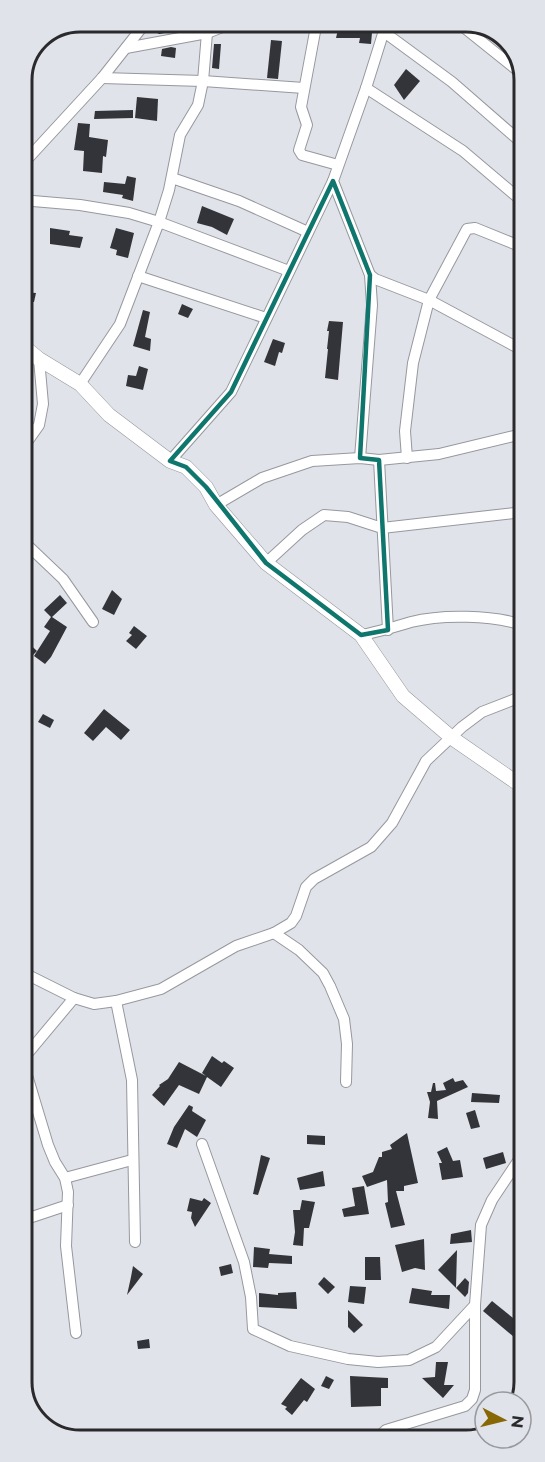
<svg xmlns="http://www.w3.org/2000/svg" width="545" height="1462" viewBox="0 0 545 1462" font-family="Montserrat,sans-serif">
	<style>
		.building { fill: #333439 }
		.lines { fill: none; stroke-linecap: round; stroke-linejoin: round }
		.minor-casing { stroke: #96989e; stroke-width: 12 }
		.tertiary-casing { stroke: #96989e; stroke-width: 15 }
		.minor { stroke: #fff; stroke-width: 10 }
		.tertiary { stroke: #fff; stroke-width: 14 }
		.marked { fill: none; stroke: #0f766e; stroke-width: 4.5; stroke-linejoin: round }
		.rim { fill: none; stroke: #2a2a2d; stroke-width: 3 }
	</style>
	<rect width="100%" height="100%" fill="#e1e3ea"/>
	<g class="building">
		<path d="M164,21L173,28L170,32L159,34L156,32Z"/>
		<path d="M340,21H373L371,44L359,43L360,38H336Z"/>
		<path d="M271,40L282,41L278,79L267,78Z"/>
		<path d="M214,44H221L219,69L212,68Z"/>
		<path d="M171,47L176,48L175,58L161,56L162,49Z"/>
		<path d="M406,69L420,81L404,100L394,85Z"/>
		<path d="M137,97L158,99L157,121L135,118Z"/>
		<path d="M133,110V118L94,119L95,111Z"/>
		<path d="M78,123L90,124L89,137L108,140L106,157L103,156L102,173L83,171L84,151L74,150Z"/>
		<path d="M127,176L136,178L133,201L122,198L123,195L103,192L104,182L125,184Z"/>
		<path d="M202,206L234,219L227,235L212,227L197,223Z"/>
		<path d="M50,228L70,231L69,235L83,237L80,248L50,244Z"/>
		<path d="M116,228L134,233L128,258L116,255L117,250L110,248Z"/>
		<path d="M21,292L36,293L34,302H21Z"/>
		<path d="M182,304L193,309L188,318L178,314Z"/>
		<path d="M143,310L150,312L145,337L151,339L150,351L133,346Z"/>
		<path d="M329,321L343,322L338,380L325,378L328,349H327L329,331H327Z"/>
		<path d="M273,339L285,343L282,353L279,352L275,366L264,362Z"/>
		<path d="M139,366L148,369L143,390L126,386L128,375L136,376Z"/>
		<path d="M112,590L122,599L114,615L102,609Z"/>
		<path d="M60,595L67,603L52,617L67,627L51,657L45,664L34,656L50,631L44,627L51,617L44,610Z"/>
		<path d="M134,626L147,636L136,649L126,641L132,635L129,633Z"/>
		<path d="M22,637L37,651L30,658L22,650Z"/>
		<path d="M104,709L130,730L121,740L106,727L93,741L84,733Z"/>
		<path d="M43,714L54,720L50,728L38,722Z"/>
		<path d="M212,1056L222,1063L224,1061L234,1068L221,1087L207,1077L199,1094L179,1085L164,1106L152,1095L160,1086L159,1085L168,1079L179,1062L206,1076L202,1073Z"/>
		<path d="M453,1078L455,1082L463,1080L468,1087L437,1101L438,1119L428,1118L430,1102L427,1092H431L433,1083H435L436,1091L446,1090L443,1083Z"/>
		<path d="M472,1093L500,1095L499,1103L471,1102Z"/>
		<path d="M189,1105L193,1107L192,1111L206,1120L197,1137L185,1129L177,1148L167,1144L174,1127Z"/>
		<path d="M475,1110L480,1127L471,1129L466,1113Z"/>
		<path d="M407,1133L418,1183L404,1186V1191H396L405,1225L391,1228L385,1203L388,1202L387,1180L367,1187L362,1176L373,1172L379,1157H382V1152L392,1149L390,1145Z"/>
		<path d="M307,1135L325,1136V1145L307,1144Z"/>
		<path d="M447,1147L453,1161L460,1160L463,1177L442,1180L439,1163H442L437,1152Z"/>
		<path d="M503,1152L506,1163L486,1169L483,1158Z"/>
		<path d="M261,1155L270,1158L258,1195L253,1194Z"/>
		<path d="M323,1171L325,1186L300,1190L297,1178Z"/>
		<path d="M364,1186L369,1214L344,1217L342,1209L355,1206L352,1188Z"/>
		<path d="M190,1198L202,1201L204,1198L211,1203L195,1227L191,1218L192,1212L187,1211Z"/>
		<path d="M302,1200L315,1202L309,1228H304L303,1246L293,1245L295,1232L293,1210H300Z"/>
		<path d="M471,1230L472,1242L450,1244L451,1234Z"/>
		<path d="M424,1239L425,1270L415,1268L402,1272L395,1245Z"/>
		<path d="M254,1247L270,1249L269,1254L292,1256V1264L269,1263L268,1268L253,1267Z"/>
		<path d="M457,1250L456,1288L465,1278L469,1282L468,1293L465,1297L438,1270Z"/>
		<path d="M365,1257H380L381,1280H365Z"/>
		<path d="M231,1264L233,1273L221,1276L219,1267Z"/>
		<path d="M133,1266L143,1274L127,1295L131,1277Z"/>
		<path d="M324,1277L335,1287L328,1294L318,1284Z"/>
		<path d="M350,1286L366,1287L364,1304L348,1302Z"/>
		<path d="M412,1288L432,1291L431,1295H450L449,1309L409,1303Z"/>
		<path d="M296,1292L297,1309L259,1307V1293L278,1295V1293Z"/>
		<path d="M492,1301L523,1326L514,1337L483,1311Z"/>
		<path d="M348,1310L363,1325L354,1333L348,1327Z"/>
		<path d="M149,1339L150,1348L138,1349L137,1341Z"/>
		<path d="M436,1362H448L444,1385H454L443,1398L422,1378L435,1377Z"/>
		<path d="M326,1376L334,1380L329,1389L321,1386Z"/>
		<path d="M350,1376L388,1378V1388H381V1406L351,1407Z"/>
		<path d="M301,1378L315,1389L307,1402L304,1400L292,1415L285,1409L287,1407L281,1404Z"/>
		<path d="M267,1430L278,1440H258Z"/>
	</g>
	<g class="lines">
		<defs>
			<g id="minor">
				<path d="M317,21L301,107L307,125L299,150L302,155L338,165"/>
				<path d="M456,21L522,74"/>
				<path d="M384,32L452,82L522,143"/>
				<path d="M207,33L238,21"/>
				<path d="M102,78L203,81L304,88"/>
				<path d="M366,88L463,151L522,201"/>
				<path d="M21,166L102,78L147,21"/>
				<path d="M172,178L239,201L308,232"/>
				<path d="M21,200L80,205L129,213L159,222L289,271"/>
				<path d="M370,275L375,279L429,300L522,350"/>
				<path d="M138,276L266,318"/>
				<path d="M80,384L120,324L159,222L169,190L180,135L198,105L203,81L207,33L126,48"/>
				<path d="M22,449L39,425L43,404L39,359"/>
				<path d="M360,458L372,305L370,275L333,181L366,88L387,21"/>
				<path d="M407,458L405,431L413,363L429,300L467,229L475,228L522,247"/>
				<path d="M379,460L388,630"/>
				<path d="M170,461L231,392L333,181"/>
				<path d="M216,505L262,478L312,461L360,458L379,460L439,454L522,434"/>
				<path d="M22,540L63,579L93,622"/>
				<path d="M266,563L302,530L324,515L348,517L382,528L523,512"/>
				<path d="M361,635C378,632 394,627 411,622C442,614 492,615 523,625"/>
				<path d="M274,933L299,950L323,973L330,986L344,1019L347,1044L346,1082"/>
				<path d="M22,972L74,998L94,1004L116,1001L161,989L236,946L274,933L291,923L296,916L306,887L314,879L371,847L392,823L426,761L462,727L482,712L523,696"/>
				<path d="M116,1001L132,1080L135,1242"/>
				<path d="M23,1059L74,998"/>
				<path d="M23,1062L48,1145L55,1162L65,1178L68,1192L66,1246L76,1333"/>
				<path d="M202,1144L244,1262L251,1297L253,1329L290,1346L348,1359L378,1362L409,1360L436,1347L475,1305"/>
				<path d="M65,1178L132,1160"/>
				<path d="M23,1220L68,1205"/>
				<path d="M376,1439L386,1430L465,1406L472,1399L475,1390V1305L481,1225L492,1200L524,1152"/>
			</g>
			<path id="tertiary" d="M22,345L39,359L80,384L109,415L170,461L186,467L206,487L216,505L266,563L361,635L403,696L452,738L523,787"/>
		</defs>
		<use href="#minor" class="minor-casing"/>
		<use href="#tertiary" class="tertiary-casing"/>
		<use href="#minor" class="minor"/>
		<use href="#tertiary" class="tertiary"/>
	</g>
	<path class="marked" d="M333,181L370,275L360,458L379,460L388,630L361,635L266,563L206,487L186,467L170,461L231,392Z"/>
	<path d="M0 0H545V1462H0ZM80 32H466A48 48 0 0 1 514 80V1382A48 48 0 0 1 466 1430H80A48 48 0 0 1 32 1382V80A48 48 0 0 1 80 32Z" fill="#e1e3ea" fill-rule="evenodd"/>
	<path class="rim" d="M80 32H466A48 48 0 0 1 514 80V1382A48 48 0 0 1 466 1430H80A48 48 0 0 1 32 1382V80A48 48 0 0 1 80 32Z"/>
	<g transform="translate(503 1420) rotate(97)"><circle r="28" fill="#e1e3ea" stroke="#98999e" stroke-width="1.5"/>
	<path d="M0-4.5L10 22L0 15L-10 22Z" fill="#876804"/>
	<text y="-9" font-size="16" font-weight="bold" text-anchor="middle" fill="#2a2a2d">N</text>
	</g>
</svg>
